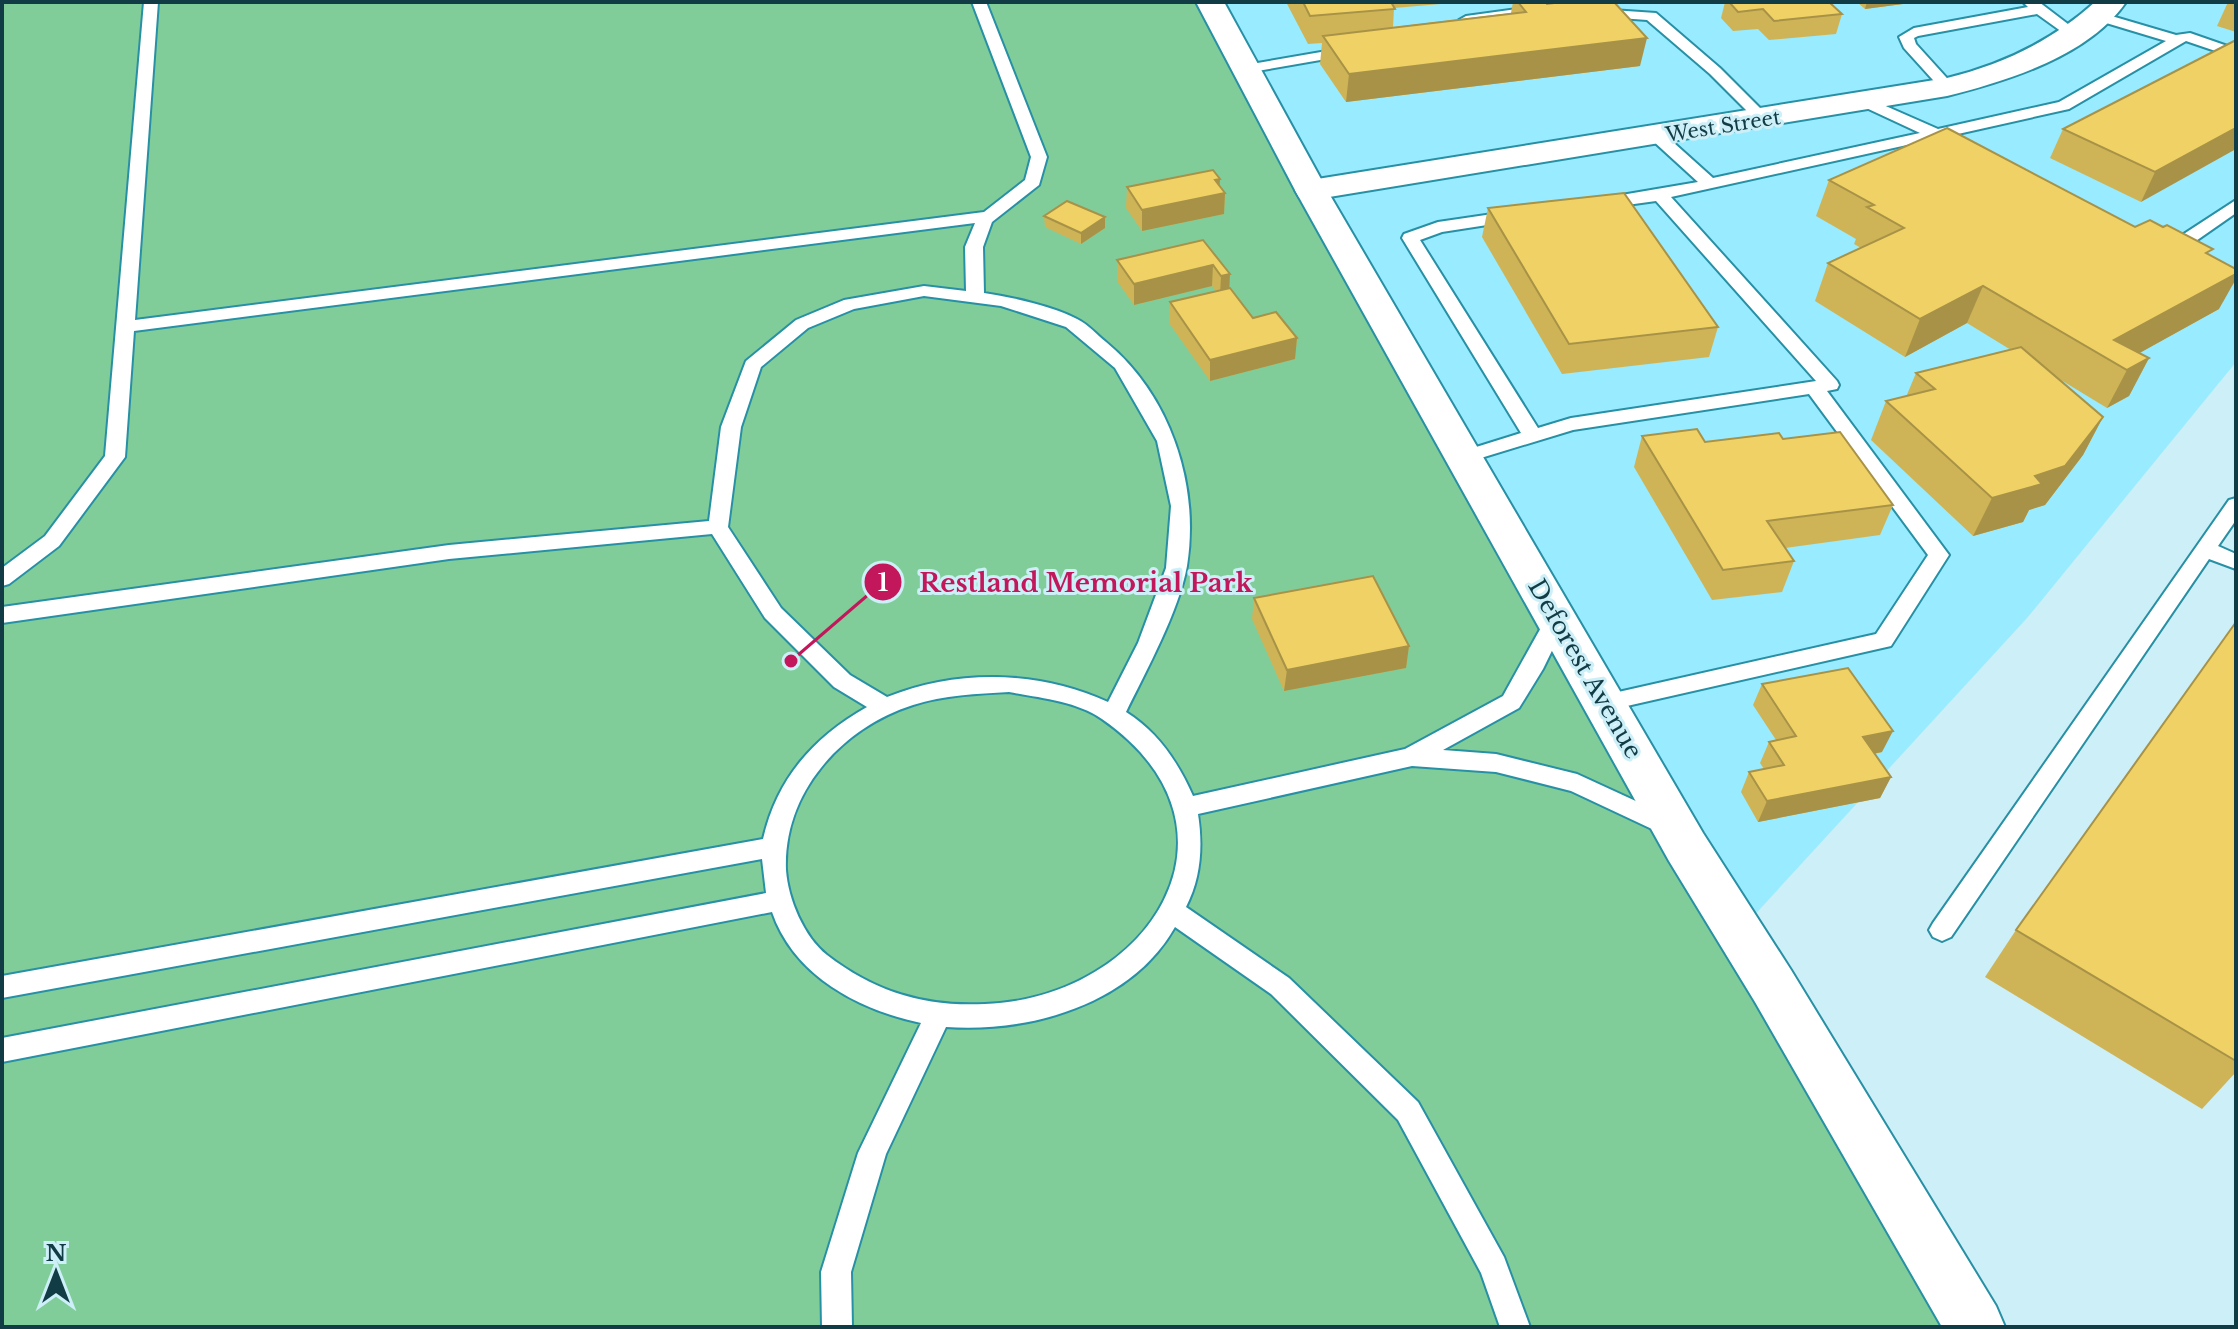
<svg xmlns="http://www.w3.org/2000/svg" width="2238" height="1329" viewBox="0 0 2238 1329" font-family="'Libre Baskerville',serif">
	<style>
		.built { fill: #99ebff }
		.green { fill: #81cd9a }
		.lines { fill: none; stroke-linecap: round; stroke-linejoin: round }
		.service-casing { stroke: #2890a5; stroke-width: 4 }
		.minor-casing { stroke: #2890a5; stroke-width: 4 }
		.tertiary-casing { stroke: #2890a5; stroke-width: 4 }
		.service { fill: #fff; fill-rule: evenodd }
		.minor { fill: #fff; fill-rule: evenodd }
		.tertiary { fill: #fff; fill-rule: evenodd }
		.wall { fill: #ceb457 }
		.shaded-wall { fill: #a79247 }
		.building { fill: #efd165; stroke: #a79247; stroke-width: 2 }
		.labels { text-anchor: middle; stroke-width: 6; stroke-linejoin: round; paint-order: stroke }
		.far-street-label { font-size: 20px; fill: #123c45; stroke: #cceff8 }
		.street-label { font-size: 24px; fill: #123c45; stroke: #cceff8 }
		.leader { fill: none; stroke: #c2185b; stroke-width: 3 }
		.callout-dot { fill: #c2185b; stroke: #cceff8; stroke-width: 3 }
		.mark-label { font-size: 24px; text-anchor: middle; font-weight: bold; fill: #fff }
		.callout-label { font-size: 26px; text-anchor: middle; font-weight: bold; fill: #c2185b; stroke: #cceff8; stroke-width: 6; stroke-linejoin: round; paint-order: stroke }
	</style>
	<rect width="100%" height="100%" fill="#cceff8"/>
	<path class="built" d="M1214,2H2236V362L2027,618L1737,934Z"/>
	<path class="green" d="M2,2H1214L1971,1327H2Z"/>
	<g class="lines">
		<defs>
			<g id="service">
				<path d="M144,2H158L135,320L984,212L1025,180L1031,157L972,2H986L1047,157L1039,185L992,222L983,247L984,293C1011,297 1053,306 1077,319C1088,324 1097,335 1106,342C1170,395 1200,484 1187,566C1179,611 1146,671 1126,712C1158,732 1178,762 1193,796L1405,749L1503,696L1548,615H1564L1567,620L1543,669L1519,708L1443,750L1496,754L1577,774L1677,820L1681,827L1677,834L1669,837L1571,791L1496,772L1412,766L1198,814C1203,846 1201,878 1186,907L1289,978L1418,1102L1504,1257L1530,1327H1500L1481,1273L1398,1120L1271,994L1175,927C1131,1005 1029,1033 946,1027L886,1154L851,1272L852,1327H822L821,1272L858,1153L921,1023C859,1010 794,976 772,912L2,1062V1038L766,893L762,859L2,998V976L763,839C777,778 814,737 867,707L834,687L765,618L712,534L449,559L2,623V607L449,545L709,521L721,427L746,361L796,320L844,300L924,286L966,291L965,247L975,223L134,331L125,457L59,546L9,584L2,586V568L45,536L105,456ZM924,296L1001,306L1066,327L1115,368L1157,441L1171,506L1166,568L1138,643L1108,702C1038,670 957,669 887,697L850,675L781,608L728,527L741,427L761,367L808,328L854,309ZM1009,692C1039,698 1076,701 1102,719C1259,828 1149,998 985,1004C925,1007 875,992 827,955C804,937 788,899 786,870C783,793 841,728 913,705C944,695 977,694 1009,692Z"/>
				<path d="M2023,2H2039L2081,34L2079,37H2069L2037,14L1918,36L1914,38L1916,44L1955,87L1947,92L1942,90L1904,48L1899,37L1914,28L2028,7Z"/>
				<path d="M1539,6L1546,10L1544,13L1466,24L1459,20L1466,16Z"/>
				<path d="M1597,9L1656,13L1720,68L1771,119L1768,122H1758L1710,74L1647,20L1592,16V10Z"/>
				<path d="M2098,12L2176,35L2190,33L2236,49V58L2186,41L2069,109L1949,136L1942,142L1934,139L1671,197L1837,381L1839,385L1837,389L1827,391L1949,555L1891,646L1605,711L1597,709L1594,703L1597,697L1605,695L1876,634L1928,555L1809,394L1573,430L1471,461H1457L1454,457L1457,453L1521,433L1402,238L1404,234L1438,222L1513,211L1521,216L1513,221L1442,232L1420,240L1538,428L1571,418L1816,381L1656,201L1598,209L1590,204L1592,200L1698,182L1652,140V134H1664L1713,178L1920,133L1862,106V100H1872L1938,129L2059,102L2166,41L2093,19V13Z"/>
				<path d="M1350,47L1355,48V54L1246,73L1239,69L1246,65Z"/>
				<path d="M2236,200V213L2180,252H2168L2159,245L2162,241H2173Z"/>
				<path d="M2236,498V520L2218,546L2236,554V569L2209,559L1951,937L1942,941L1933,937L1929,930L1933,923L2229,500Z"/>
			</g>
			<path id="minor" d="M2095,2H2126C2089,56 2007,81 1947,96L1311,200L1299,197L1295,190L1299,183L1311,180L1947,78C2003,64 2052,41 2095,2Z"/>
			<path id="tertiary" d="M1196,2H1224L1327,190L1703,833L1791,970L1996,1306L2005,1327H1942L1755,1002L1669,861L1295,190Z"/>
		</defs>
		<use href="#service" class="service-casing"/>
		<use href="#minor" class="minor-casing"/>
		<use href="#tertiary" class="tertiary-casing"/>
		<use href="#service" class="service"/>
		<use href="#minor" class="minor"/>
		<use href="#tertiary" class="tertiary"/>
	</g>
	<g class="wall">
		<path d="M1286,2H1464L1394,8L1393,27L1511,13L1513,2H1546L1640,66L1346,102L1320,64L1322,43L1308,44Z"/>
		<path d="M1725,2H1829L1842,14L1836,34L1769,40L1758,29L1733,31L1721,18Z"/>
		<path d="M1857,2H1918L1865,9Z"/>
		<path d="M2228,2H2236V32L2217,26Z"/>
		<path d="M2236,40L2141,202L2050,158L2063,129Z"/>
		<path d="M1220,179V186L1225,193L1224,214L1142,231L1126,208L1127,187Z"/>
		<path d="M1829,180L2135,227L2210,255L2219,309L2139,353L2149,358L2129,396L2107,408L2056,377L2103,417L2083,455L2045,505L2029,510L2023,522L1973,536L1871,440L1886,401L1906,397L1916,373L2011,350L1967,323L1905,357L1815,301L1828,263L1861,248L1854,244L1856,239L1816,216Z"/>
		<path d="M1488,208L1718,327L1709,357L1562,374L1482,237Z"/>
		<path d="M1044,216L1105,217V228L1081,244L1045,227Z"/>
		<path d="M1203,240L1230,274L1229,288L1253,318L1297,338L1295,359L1210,381L1169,323L1170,302L1216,291L1212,286L1134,305L1117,281V260Z"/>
		<path d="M1642,436L1705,442L1783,439L1893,505L1880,535L1785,548L1794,561L1782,592L1712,600L1634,467Z"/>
		<path d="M1254,598L1409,646L1406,668L1284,691L1252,619Z"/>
		<path d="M2236,622V1072L2202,1109L1985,977L2016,930Z"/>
		<path d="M1762,684L1882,752L1874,754L1891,777L1880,798L1758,822L1741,792L1749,772L1764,769L1760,763L1769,742L1776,740L1753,705Z"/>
	</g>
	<g class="shaded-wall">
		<path d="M1867,2H1918L1865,9Z"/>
		<path d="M1647,38L1640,66L1346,102L1349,74Z"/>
		<path d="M2236,128V149L2141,202L2155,172Z"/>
		<path d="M1220,179L1219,194L1225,193L1224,214L1142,231V210L1215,180Z"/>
		<path d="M1105,217V228L1081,244V233Z"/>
		<path d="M1213,265L1212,286L1134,305V284Z"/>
		<path d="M1230,274L1229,295L1220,296L1221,276Z"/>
		<path d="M2236,274V279L2219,309L2118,365L2114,340Z"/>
		<path d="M1983,286L1967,323L1905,357L1920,319Z"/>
		<path d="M1297,338L1295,359L1210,381V360Z"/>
		<path d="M2149,358L2129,396L2107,408L2127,370Z"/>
		<path d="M2103,417L2083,455L2045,505L2029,510L2023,522L1973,536L1992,498L2035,476Z"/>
		<path d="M1409,646L1406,668L1284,691L1287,670Z"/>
		<path d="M1893,731L1882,752L1852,758L1863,737Z"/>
		<path d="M1891,777L1880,798L1758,822L1767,801Z"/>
	</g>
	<g class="building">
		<path d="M1303,2H1391L1395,9L1310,16Z"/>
		<path d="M1518,2H1546L1547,4L1562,2H1614L1647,38L1349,74L1323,36L1526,12Z"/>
		<path d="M1729,2H1829L1842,14L1774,21L1763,9L1738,12Z"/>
		<path d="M2236,40V128L2155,172L2063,129Z"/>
		<path d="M1947,128L2135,227L2150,220L2163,227L2167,225L2213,249L2206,253L2236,269V274L2114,340L2149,358L2127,370L1983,286L1920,319L1828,263L1904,228L1867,207L1874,205L1829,180Z"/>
		<path d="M1213,170L1220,179L1215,180L1225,193L1142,210L1127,187Z"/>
		<path d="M1624,193L1718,327L1569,344L1488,208Z"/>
		<path d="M1067,201L1105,217L1081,233L1044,216Z"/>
		<path d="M1203,240L1230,274L1221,276L1213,265L1134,284L1117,260Z"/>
		<path d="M1230,288L1253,318L1276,312L1297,338L1210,360L1170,302Z"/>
		<path d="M2021,347L2103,417L2065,466L2035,476L2042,484L1992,498L1886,401L1935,389L1916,373Z"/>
		<path d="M1697,429L1705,442L1779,433L1783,439L1840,432L1893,505L1767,521L1794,561L1723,570L1642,436Z"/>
		<path d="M1373,576L1409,646L1287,670L1254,598Z"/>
		<path d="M2236,622V1061L2016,930Z"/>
		<path d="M1848,668L1893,731L1863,737L1891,777L1767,801L1749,772L1784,765L1769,742L1796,736L1762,684Z"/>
	</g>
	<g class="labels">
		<g class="far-street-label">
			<text transform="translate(1723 126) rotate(-9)" y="7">West Street</text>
		</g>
		<g class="street-label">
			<text transform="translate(1585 669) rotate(60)" y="8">Deforest Avenue</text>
		</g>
	</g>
	<path class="leader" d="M791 661L883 582"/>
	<g class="callout-dot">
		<circle cx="791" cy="661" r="8"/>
		<circle cx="883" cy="582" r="20"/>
	</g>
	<g class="mark-label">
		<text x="883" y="591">1</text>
	</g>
	<g class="callout-label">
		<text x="1086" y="592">Restland Memorial Park</text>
	</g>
	<rect width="2238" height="1329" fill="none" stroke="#123c45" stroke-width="8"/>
	<g transform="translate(56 1273)" stroke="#cceff8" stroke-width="6" paint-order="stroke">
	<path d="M0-6L14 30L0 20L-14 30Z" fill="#123c45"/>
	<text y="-12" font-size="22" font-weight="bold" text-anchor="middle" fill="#123c45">N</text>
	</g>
</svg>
